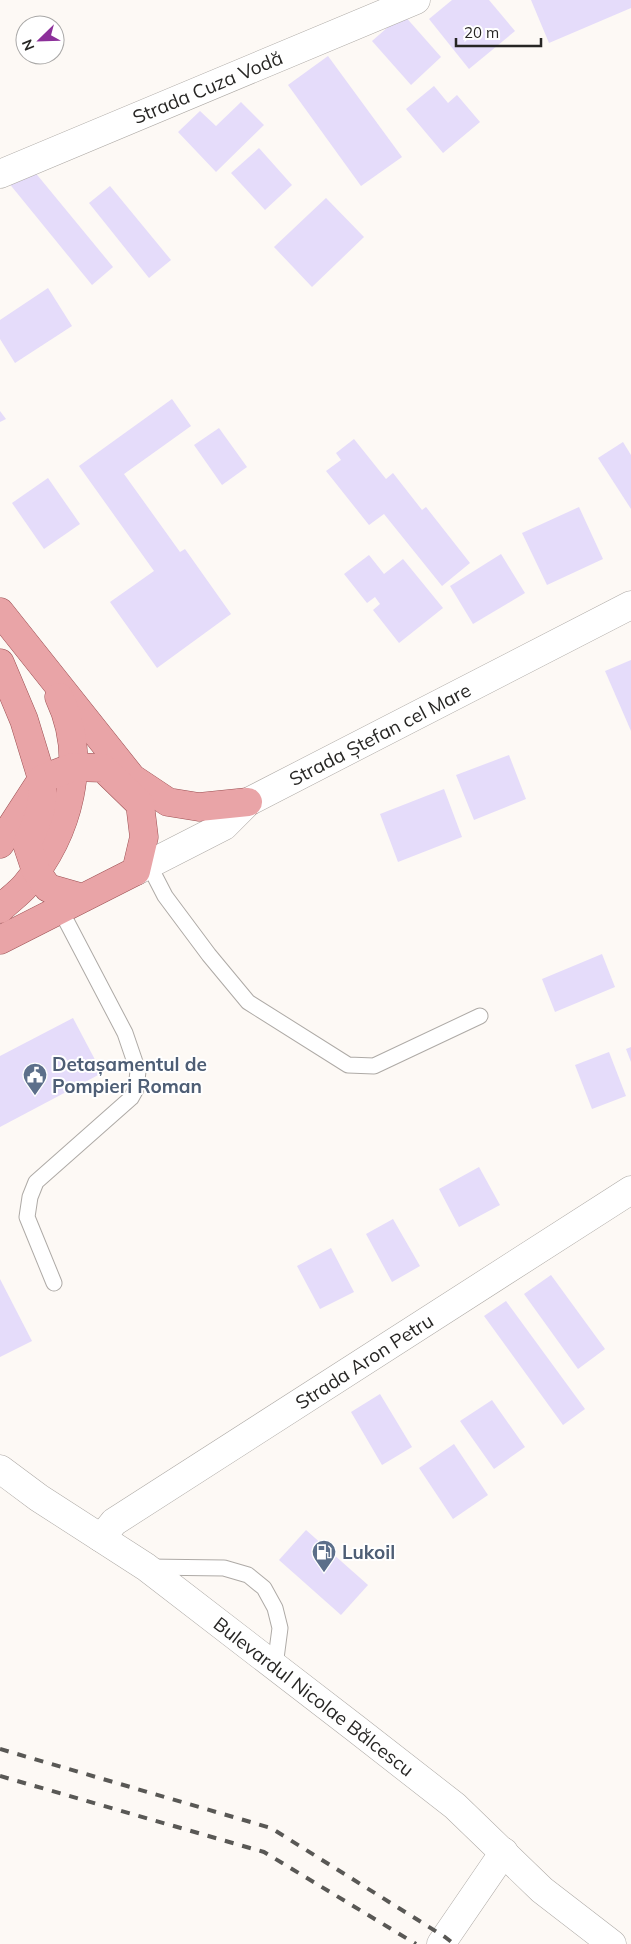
<svg xmlns="http://www.w3.org/2000/svg" width="631" height="1944" viewBox="0 0 631 1944" font-family="Mulish,sans-serif">
	<style>
		.building { fill: #e5dcfa }
		.lines { fill: none; stroke-linecap: round; stroke-linejoin: round }
		.lane-casing { stroke: #aeaaa6; stroke-width: 17 }
		.street-casing { stroke: #aeaaa6; stroke-width: 29 }
		.secondary-casing { stroke: #aeaaa6; stroke-width: 29 }
		.primary-casing { stroke: #9c5053; stroke-width: 29 }
		.lane { stroke: #fff; stroke-width: 15 }
		.street { stroke: #fff; stroke-width: 28 }
		.secondary { stroke: #fff; stroke-width: 28 }
		.primary { stroke: #e9a4a7; stroke-width: 28 }
		.rail { stroke: #595855; stroke-width: 4; stroke-dasharray: 9 9; stroke-linecap: butt }
		.labels { text-anchor: middle; stroke-width: 4; stroke-linejoin: round; paint-order: stroke }
		.street-label { font-size: 19px; fill: #272624; stroke: #fff }
		.service-label { font-size: 19px; font-weight: bold; fill: #4e5e75; stroke: #fff; text-anchor: start }
	</style>
	<rect width="100%" height="100%" fill="#fdf9f5"/>
	<g class="building">
		<path d="M452,0H489L515,31L469,69L429,19Z"/>
		<path d="M531,0H631V8L549,43Z"/>
		<path d="M403,14L441,57L411,85L372,41Z"/>
		<path d="M328,56L402,157L361,186L288,85Z"/>
		<path d="M434,86L448,103L457,95L480,122L443,153L406,109Z"/>
		<path d="M241,102L264,125L216,172L178,132L200,111L216,126Z"/>
		<path d="M259,148L292,185L265,210L231,173Z"/>
		<path d="M29,165L113,267L92,285L8,182Z"/>
		<path d="M110,186L171,260L149,278L89,203Z"/>
		<path d="M326,198L364,237L312,287L274,247Z"/>
		<path d="M48,288L72,326L15,363L0,339V320Z"/>
		<path d="M172,399L191,426L124,474L180,552L185,549L231,614L157,668L110,602L154,571L79,466Z"/>
		<path d="M0,411L6,419L0,422Z"/>
		<path d="M219,428L247,467L222,485L194,445Z"/>
		<path d="M354,439L386,479L393,473L422,510L426,507L470,563L442,586L384,514L369,525L326,471L341,460L336,453Z"/>
		<path d="M623,442L631,455V509L598,458Z"/>
		<path d="M48,478L80,524L44,549L12,503Z"/>
		<path d="M579,507L603,559L547,585L522,533Z"/>
		<path d="M501,554L525,593L473,624L450,586Z"/>
		<path d="M369,555L384,574L403,559L443,608L399,643L373,610L380,604L375,597L367,603L344,574Z"/>
		<path d="M631,660V731L605,671Z"/>
		<path d="M509,755L526,799L474,820L456,775Z"/>
		<path d="M444,789L462,837L398,862L380,814Z"/>
		<path d="M602,954L615,987L555,1012L542,979Z"/>
		<path d="M73,1018L102,1073L0,1127V1056Z"/>
		<path d="M631,1047V1062L626,1049Z"/>
		<path d="M609,1052L626,1096L592,1109L575,1065Z"/>
		<path d="M479,1167L500,1205L459,1227L439,1189Z"/>
		<path d="M393,1219L420,1266L392,1282L366,1234Z"/>
		<path d="M331,1248L354,1292L320,1309L297,1266Z"/>
		<path d="M551,1275L605,1349L578,1369L524,1294Z"/>
		<path d="M0,1279L32,1341L0,1357Z"/>
		<path d="M506,1301L585,1409L563,1425L484,1316Z"/>
		<path d="M380,1394L412,1447L382,1465L351,1412Z"/>
		<path d="M492,1400L525,1447L494,1469L460,1421Z"/>
		<path d="M454,1444L488,1495L453,1519L419,1468Z"/>
		<path d="M306,1530L368,1585L341,1615L279,1560Z"/>
	</g>
	<g class="lines">
		<defs>
			<g id="lane">
				<path d="M149,865L165,896L209,955L248,1002L348,1065L374,1066L480,1016"/>
				<path d="M54,1283L27,1217L30,1197L36,1182L131,1098L136,1089L138,1071L125,1033L60,909"/>
				<path d="M148,1567L224,1568L248,1575L264,1588L275,1608L280,1628L275,1666"/>
			</g>
			<g id="street">
				<path id="s1" d="M0,174L416,0"/>
				<path id="s2" d="M101,1538L114,1522L631,1190"/>
			</g>
			<g id="secondary">
				<path id="s3" d="M136,871L224,826L248,802L631,605"/>
				<path id="s4" d="M0,1469L39,1498L146,1567L355,1728L455,1806L542,1890L612,1944"/>
				<path d="M441,1944L504,1852"/>
			</g>
			<g id="primary">
				<path d="M0,612L132,778L168,802L199,807L248,802"/>
				<path d="M0,663L24,720L42,779L0,844"/>
				<path d="M0,909C8,901 18,894 25,886C69,834 89,760 59,697"/>
				<path d="M0,940L136,871L144,837L140,804L103,768L73,767L42,779C44,807 39,818 27,844L36,871L48,888L83,898"/>
			</g>
		</defs>
		<use href="#lane" class="lane-casing"/>
		<use href="#street" class="street-casing"/>
		<use href="#secondary" class="secondary-casing"/>
		<use href="#primary" class="primary-casing"/>
		<use href="#lane" class="lane"/>
		<use href="#street" class="street"/>
		<use href="#secondary" class="secondary"/>
		<use href="#primary" class="primary"/>
		<g class="rail">
			<path d="M0,1749L271,1828L445,1937L454,1944"/>
			<path d="M0,1776L264,1852L416,1944"/>
		</g>
	</g>
	<defs>
		<symbol id="civic-pin" viewBox="-11 -11 22 30"><path d="M0 17L-7.5 6A9.5 9.5 0 1 1 7.5 6Z" fill="#5c6f8a" stroke="#fff"/><path d="M-.6-6.5H3V-4.5H.6V-3L4-1V1h2V6H-6V1h2V-1L-.6-3ZM-1.2 2.5V6h2.4V2.5Z" fill="#fff"/></symbol>
		<symbol id="fuel-pin" viewBox="-11 -11 22 30"><path d="M0 17L-7.5 6A9.5 9.5 0 1 1 7.5 6Z" fill="#5c6f8a" stroke="#fff"/><path d="M-5.5-6h7V0h2V4h1.3V-2.5L3-4.5l.8-.8L6-3V5H2.5V1h-1V6h-7ZM-4.2-4.7v3.2H.2V-4.7Z" fill="#fff"/></symbol>
	</defs>
	<g fill-rule="evenodd">
		<use href="#civic-pin" x="21" y="1061" width="28" height="38"/>
		<use href="#fuel-pin" x="310" y="1538" width="28" height="38"/>
	</g>
	<g class="labels">
		<g class="street-label">
			<text dy="7" stroke="none"><textPath href="#s1" startOffset="225">Strada Cuza Vodă</textPath></text>
			<text dy="7" stroke="none"><textPath href="#s3" startOffset="281">Strada Ștefan cel Mare</textPath></text>
			<text dy="7" stroke="none"><textPath href="#s2" startOffset="318">Strada Aron Petru</textPath></text>
			<text dy="7" stroke="none"><textPath href="#s4" startOffset="388">Bulevardul Nicolae Bălcescu</textPath></text>
		</g>
		<g class="service-label">
			<text x="52" y="1071">Detașamentul de<tspan x="52" dy="22">Pompieri Roman</tspan></text>
			<text x="342" y="1559">Lukoil</text>
		</g>
	</g>
	<g transform="translate(40 40) rotate(247)"><circle r="24" fill="#ffffff" stroke="#a9a8a7"/>
	<path d="M0-4L9 19L0 12L-9 19Z" fill="#8c309a"/>
	<text y="-8" font-size="14" font-weight="bold" text-anchor="middle" fill="#272624">N</text>
	</g>
	<path d="M456 38v8h85v-8" fill="none" stroke="#272624" stroke-width="2.5"/>
	<text x="464" y="38" font-size="15" fill="#272624" stroke="#ffffff" stroke-width="4" paint-order="stroke">20 m</text>
</svg>
